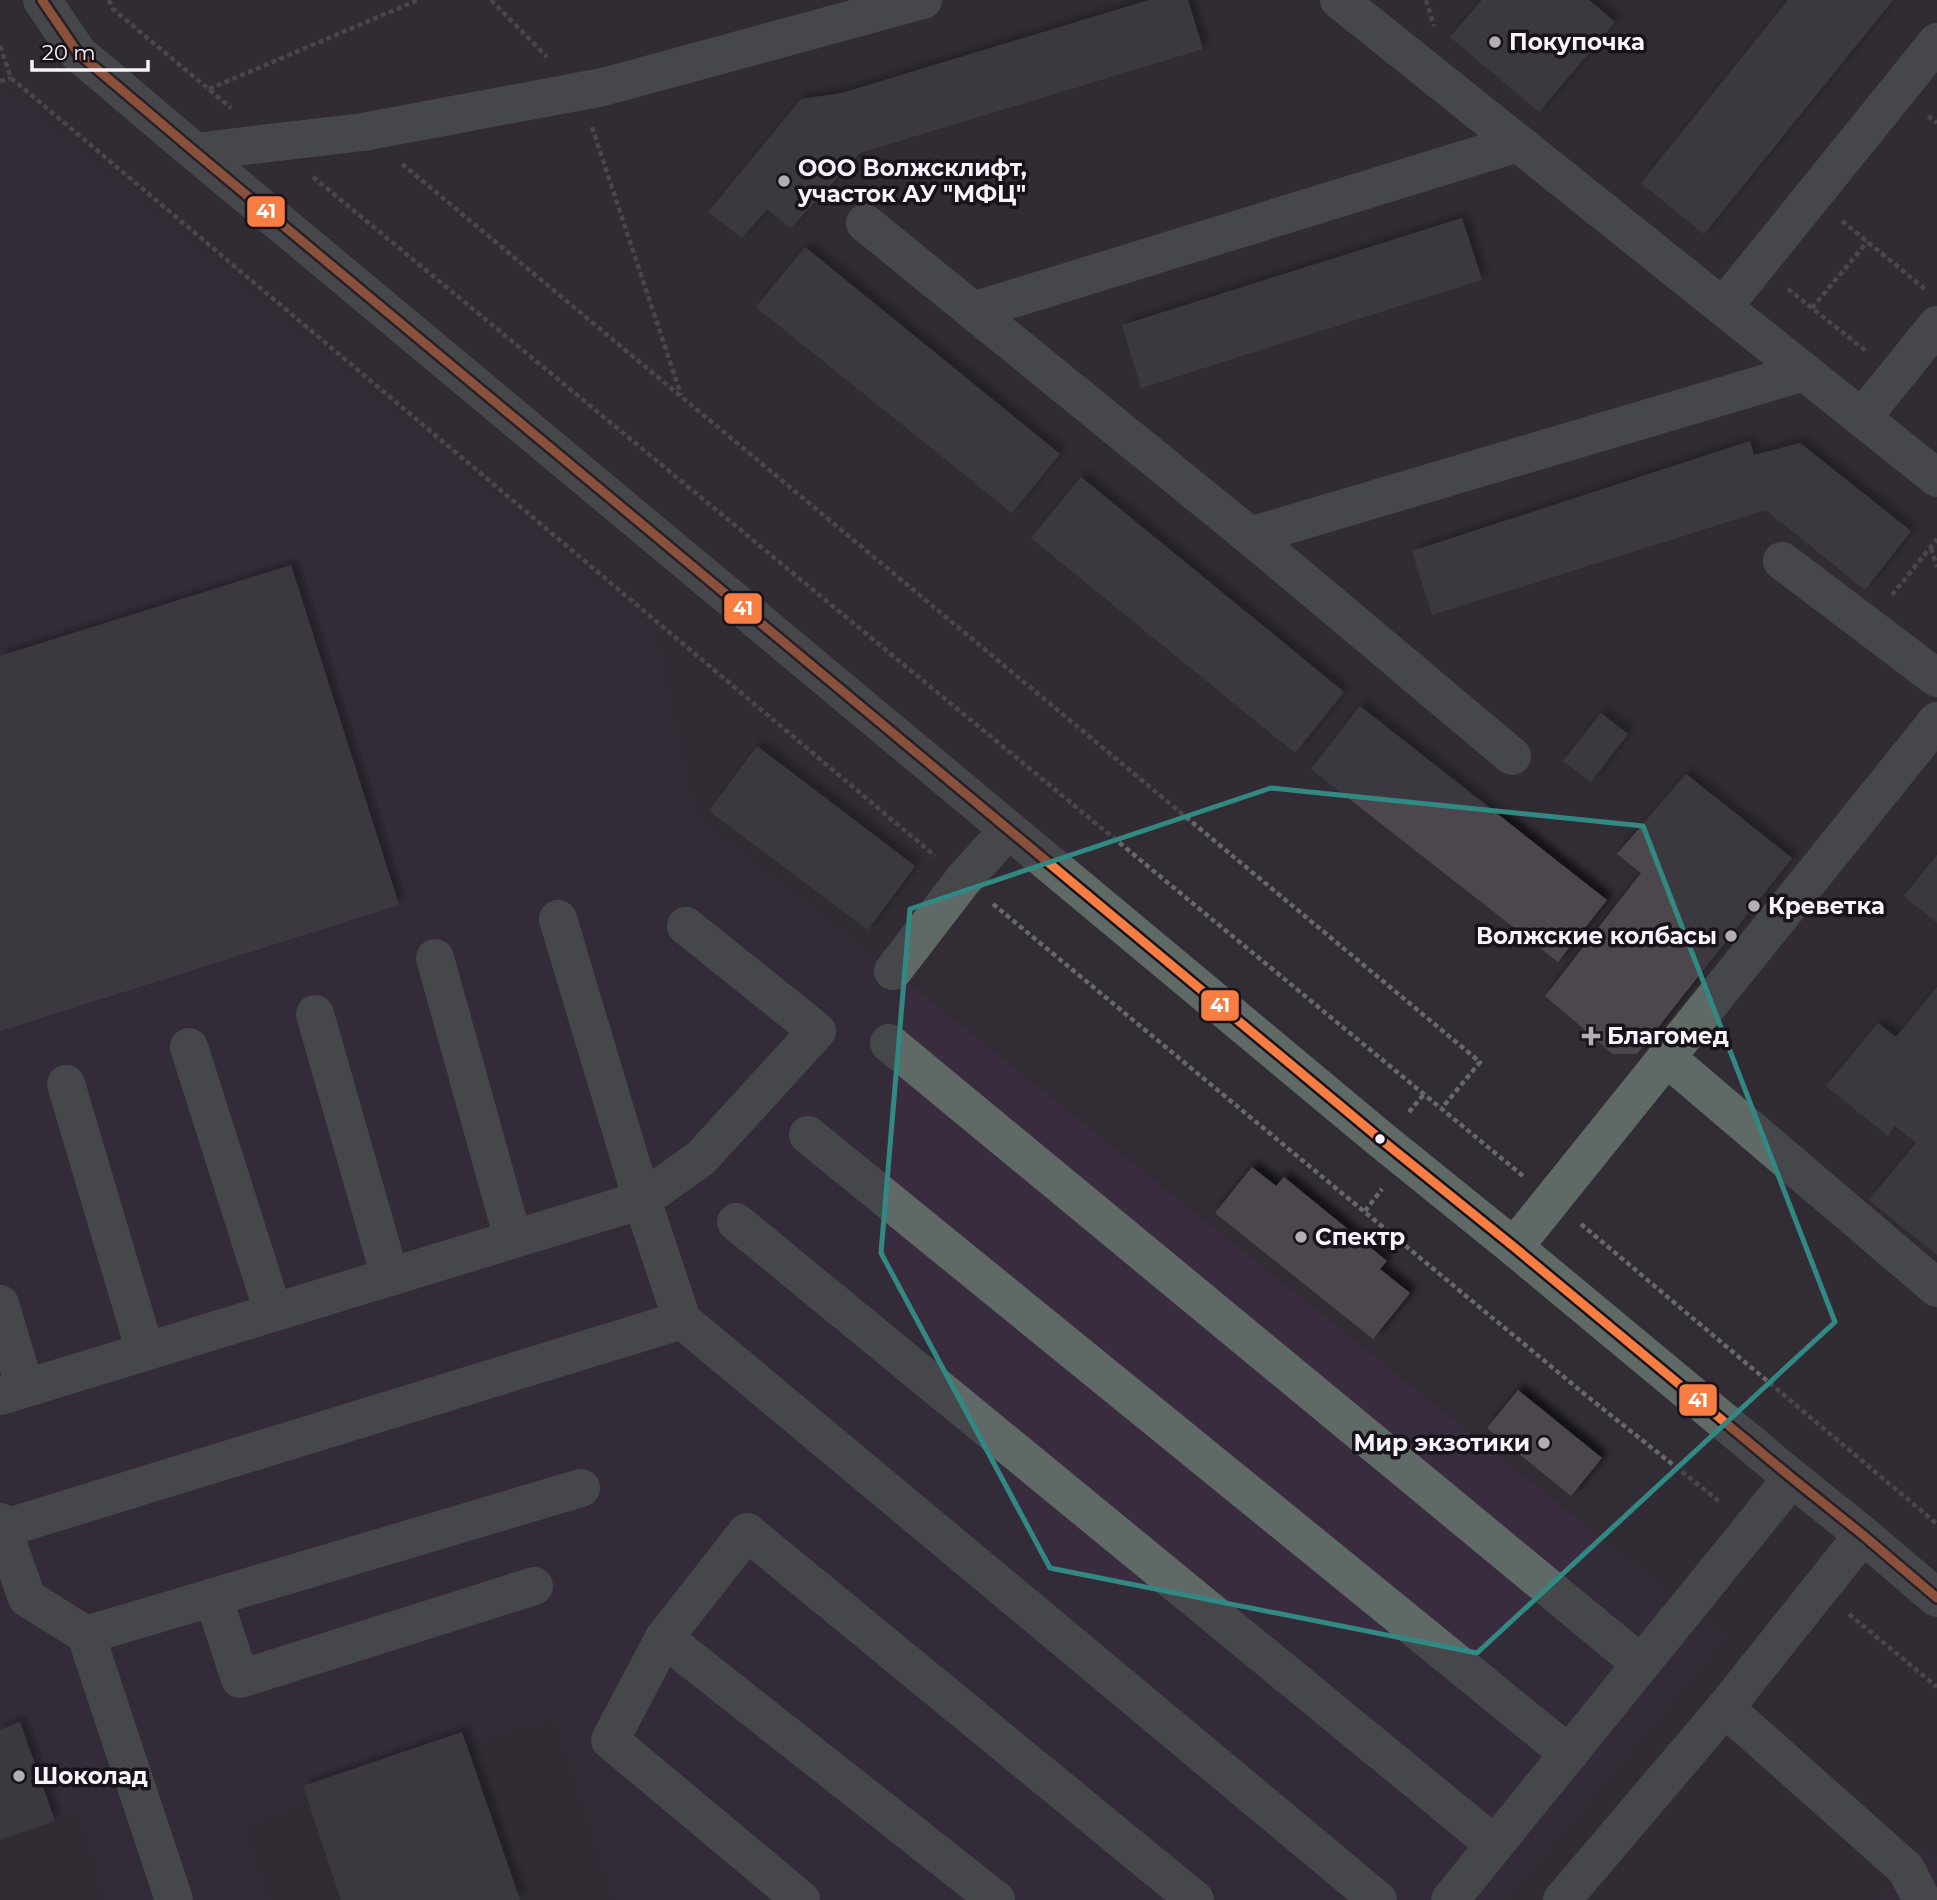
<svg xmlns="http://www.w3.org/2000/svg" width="1937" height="1900" viewBox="0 0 1937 1900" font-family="Montserrat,sans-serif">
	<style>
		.built { fill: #392c3e }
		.building { fill: #4c474e; filter: url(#shadow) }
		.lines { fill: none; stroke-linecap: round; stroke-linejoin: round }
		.path { stroke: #66686a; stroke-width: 4.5; stroke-dasharray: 5 3.5; stroke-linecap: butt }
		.minor { stroke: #5f6965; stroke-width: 38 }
		.bus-1-casing { stroke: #18131a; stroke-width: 14 }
		.bus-1 { stroke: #f77d43; stroke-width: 9 }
		.marked { fill: none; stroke: #328983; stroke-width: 5; stroke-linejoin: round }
		.poi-dot { fill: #b3adb6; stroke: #18131a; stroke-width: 2.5 }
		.bus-dot { fill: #f8f2fc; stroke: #18131a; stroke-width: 2.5 }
		.labels { text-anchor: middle; stroke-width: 7; stroke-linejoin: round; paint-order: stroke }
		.poi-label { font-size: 23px; font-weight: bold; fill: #f8f2fc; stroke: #18131a; text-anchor: start }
		.line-badge { stroke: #18131a; stroke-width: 2.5 }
		.badge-label { font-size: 19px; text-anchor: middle; font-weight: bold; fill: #fff }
	</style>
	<defs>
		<filter id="shadow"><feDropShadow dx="6" dy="-6" stdDeviation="3.5" flood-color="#0009"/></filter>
	</defs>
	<rect width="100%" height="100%" fill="#322c34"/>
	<g class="built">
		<path d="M9,92L653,630L694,816L893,971L1725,1637L1507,1900H616L556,1717L466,1745L461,1733L303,1786L307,1801L242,1826L267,1900H107L80,1812L55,1821L20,1723L0,1730V95Z"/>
		<path d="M1923,1849L1937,1861V1900H1878Z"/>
	</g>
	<g class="building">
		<path d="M1149,0H1188L1203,49L860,153L791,228L767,209L742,238L708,212L801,99L842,93Z"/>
		<path d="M1482,0H1589L1615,22L1539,112L1450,37Z"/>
		<path d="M1788,0H1893L1704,234L1641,183Z"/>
		<path d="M1462,218L1482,280L1141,388L1122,325Z"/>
		<path d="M805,247L1060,454L1012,513L756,307Z"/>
		<path d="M1750,441L1754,455L1800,443L1911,531L1865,590L1766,510L1432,615L1412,551Z"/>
		<path d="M1081,477L1344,692L1295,753L1031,538Z"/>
		<path d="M291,565L399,905L0,1031V656Z"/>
		<path d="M1360,706L1607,900L1558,962L1311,769Z"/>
		<path d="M1601,713L1628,734L1591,782L1563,761Z"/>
		<path d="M757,746L915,866L868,930L709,811Z"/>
		<path d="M1686,774L1792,858L1637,1054H1613L1545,996L1641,873L1617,854Z"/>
		<path d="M1937,855V923L1904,896Z"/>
		<path d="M1937,987V1255L1869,1200L1916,1143L1895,1126L1888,1136L1826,1086L1878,1023L1896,1037Z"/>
		<path d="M1252,1167L1276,1186L1284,1177L1387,1261L1380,1269L1410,1293L1373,1339L1215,1213Z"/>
		<path d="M1518,1390L1602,1458L1571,1496L1487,1428Z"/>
		<path d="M20,1722L55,1821L0,1840V1730Z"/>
		<path d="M462,1732L520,1900H341L303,1786Z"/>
	</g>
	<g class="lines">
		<g class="path">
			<path d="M109,0L113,9L231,108"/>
			<path d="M491,0L547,57"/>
			<path d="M1426,0L1434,26"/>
			<path d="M0,46L11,78L935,856"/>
			<path d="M0,81L11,78"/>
			<path d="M209,89L418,0"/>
			<path d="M1928,116L1937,123"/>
			<path d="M592,127L681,395"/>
			<path d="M402,164L1480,1062L1442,1108"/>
			<path d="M313,177L1523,1176"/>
			<path d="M1842,221L1925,289"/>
			<path d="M1788,289L1866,351"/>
			<path d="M1812,308L1867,242"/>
			<path d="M1931,548L1937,567"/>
			<path d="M1892,595L1937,539"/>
			<path d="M993,904L1588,1397L1721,1503"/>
			<path d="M1409,1112L1424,1094"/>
			<path d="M1365,1211L1382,1189"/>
			<path d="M1581,1224L1937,1524"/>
			<path d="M1849,1614L1937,1687"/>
		</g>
		<g class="minor">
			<path d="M42,0L78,53L195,152L1379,1138L1514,1247L1792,1478L1863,1535L1937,1598"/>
			<path d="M1339,0L1937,478"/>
			<path d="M195,152L363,132L603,87L923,0"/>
			<path d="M865,223L1250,536L1512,756"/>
			<path d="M1723,307L1937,42"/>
			<path d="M973,311L1518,143"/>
			<path d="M1862,418L1937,325"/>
			<path d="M1250,536L1804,372"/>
			<path d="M1782,561L1937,678"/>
			<path d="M558,919L642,1200L682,1320L1378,1900"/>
			<path d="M435,958L513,1239"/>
			<path d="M893,971L963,880L1008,830"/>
			<path d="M315,1014L390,1277"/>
			<path d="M889,1043L1641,1664"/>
			<path d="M189,1047L273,1312"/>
			<path d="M1666,1057L1937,1288"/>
			<path d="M66,1084L145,1351"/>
			<path d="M808,1135L1569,1754"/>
			<path d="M736,1222L1495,1845"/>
			<path d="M1514,1247L1937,721"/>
			<path d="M0,1304L25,1388"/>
			<path d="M0,1396L642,1200L701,1158L817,1031L686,926"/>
			<path d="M0,1522L27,1598L86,1635L174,1900"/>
			<path d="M2,1529L682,1320"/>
			<path d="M213,1597L240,1679L534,1586"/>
			<path d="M86,1635L581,1488"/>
			<path d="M664,1638L996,1900"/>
			<path d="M1725,1708L1906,1869L1922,1900"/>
			<path d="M801,1900L610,1740L664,1638L747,1532L1195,1900"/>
			<path d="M1450,1900L1792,1478"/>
			<path d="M1562,1900L1725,1708L1863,1535"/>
		</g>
		<defs>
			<path id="bus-1" d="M42,0L78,53L195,152L1379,1138L1514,1247L1792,1478L1863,1535L1937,1598"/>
		</defs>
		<use href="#bus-1" class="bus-1-casing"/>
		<use href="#bus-1" class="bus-1"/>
	</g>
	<path d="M0 0H1937V1900H0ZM1271,788L1643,826L1835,1322L1477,1653L1050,1568L881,1253L910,909Z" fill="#322c34" fill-opacity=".55" fill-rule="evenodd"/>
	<path class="marked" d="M1271,788L1643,826L1835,1322L1477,1653L1050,1568L881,1253L910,909Z"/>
	<g class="poi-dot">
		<circle cx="1495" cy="42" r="7"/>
		<circle cx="784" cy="181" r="7"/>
		<circle cx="1754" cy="906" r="7"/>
		<circle cx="1731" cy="936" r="7"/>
		<path d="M1587.5 1025.5h7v7h7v7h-7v7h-7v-7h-7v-7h7z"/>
		<circle cx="1301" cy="1237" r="7"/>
		<circle cx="1544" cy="1443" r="7"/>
		<circle cx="19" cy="1776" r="7"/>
	</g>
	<circle class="bus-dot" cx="1380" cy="1139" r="6"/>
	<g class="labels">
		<g class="poi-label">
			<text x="1509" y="50">Покупочка</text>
			<text x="798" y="176">ООО Волжсклифт,<tspan x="798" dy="26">участок АУ "МФЦ"</tspan></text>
			<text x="1768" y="914">Креветка</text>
			<text x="1717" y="944" text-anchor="end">Волжские колбасы</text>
			<text x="1607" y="1044">Благомед</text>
			<text x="1315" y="1245">Спектр</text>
			<text x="1530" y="1451" text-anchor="end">Мир экзотики</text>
			<text x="33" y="1784">Шоколад</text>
		</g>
	</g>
	<g class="line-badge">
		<rect x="246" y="195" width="40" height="33" rx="7" fill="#f77d43"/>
		<rect x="723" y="592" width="40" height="33" rx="7" fill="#f77d43"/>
		<rect x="1200" y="989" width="40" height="33" rx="7" fill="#f77d43"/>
		<rect x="1678" y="1383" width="40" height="34" rx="7" fill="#f77d43"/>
	</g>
	<g class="badge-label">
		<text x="266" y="218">41</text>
		<text x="743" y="615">41</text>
		<text x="1220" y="1012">41</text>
		<text x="1698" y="1407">41</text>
	</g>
	<path d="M32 60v10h116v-10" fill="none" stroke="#f8f2fc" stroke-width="3.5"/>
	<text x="42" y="60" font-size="21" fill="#f8f2fc" stroke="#18131a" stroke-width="5" paint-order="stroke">20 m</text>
</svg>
